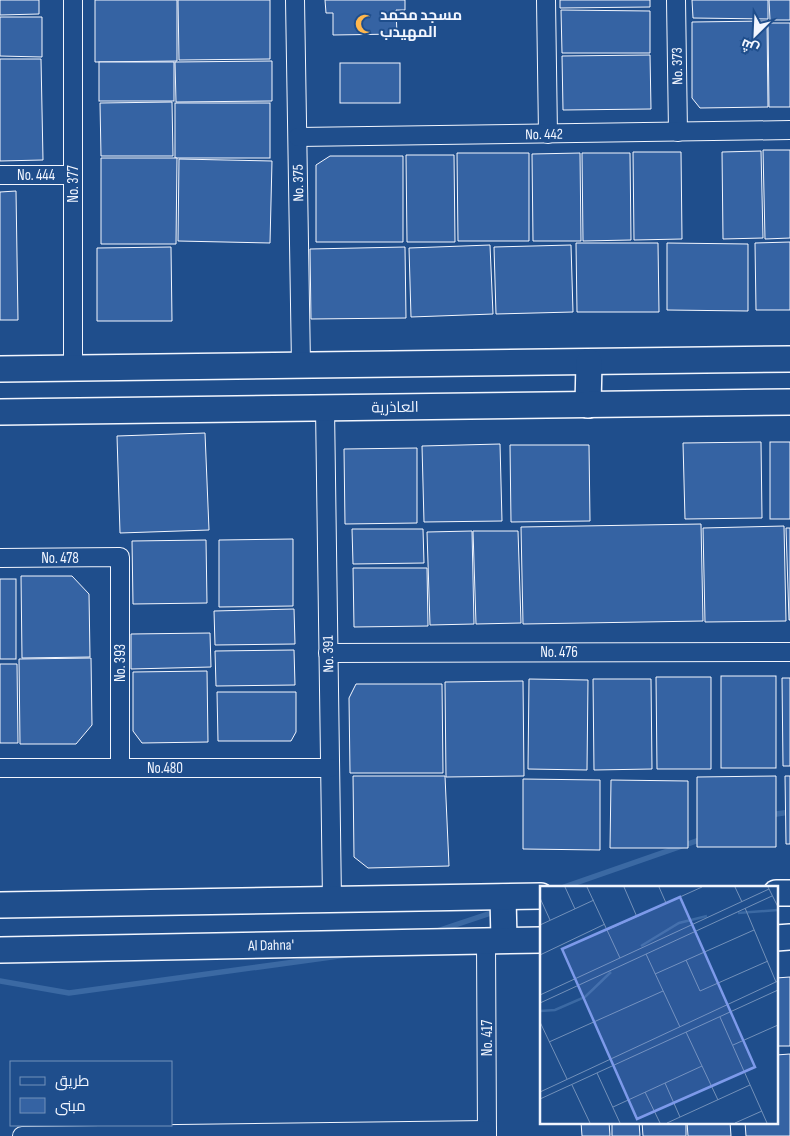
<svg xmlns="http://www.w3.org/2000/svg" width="790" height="1136" viewBox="0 0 790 1136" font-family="'Sofia Sans Condensed',Cairo,sans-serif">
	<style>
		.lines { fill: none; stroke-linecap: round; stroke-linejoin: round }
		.stream { stroke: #3b69a3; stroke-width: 5.5 }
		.building { fill: #3563a3; stroke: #f2f6ff }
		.street-casing { stroke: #f2f6ff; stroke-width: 20 }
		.secondary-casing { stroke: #f2f6ff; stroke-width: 28 }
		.street { stroke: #1f4e8c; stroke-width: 18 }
		.secondary { stroke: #1f4e8c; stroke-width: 25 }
		.labels { text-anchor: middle; stroke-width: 4; stroke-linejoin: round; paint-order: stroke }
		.poi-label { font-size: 15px; font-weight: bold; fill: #f2f6ff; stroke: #1f4e8c; text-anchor: start }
		.street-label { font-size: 15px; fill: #f2f6ff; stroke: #1f4e8c }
		.inset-river { fill: none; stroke: #3b69a3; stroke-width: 2.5 }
		.inset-road { fill: none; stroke: #7391ba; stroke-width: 1 }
		.view { fill: #7d9aea; fill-opacity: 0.15; stroke: #7d9aea; stroke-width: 2.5 }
		.inset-edge { fill: none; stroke: #f2f6ff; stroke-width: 2.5 }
	</style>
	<rect width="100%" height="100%" fill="#1f4e8c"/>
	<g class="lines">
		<g class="stream">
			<path d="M770,815L790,812"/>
			<path d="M564,887L702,839"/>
			<path d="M437,931L497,911"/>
			<path d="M0,981L69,993L346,955"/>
		</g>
	</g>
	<g class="building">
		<path d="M0,0H39V14L0,15Z"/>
		<path d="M95,0H177V61L95,62Z"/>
		<path d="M178,0H270V59L179,60Z"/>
		<path d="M325,0H405V10H396L397,34L333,35V13H326Z"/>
		<path d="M560,0H650V7L560,8Z"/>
		<path d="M692,0H768V19L693,18Z"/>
		<path d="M769,0H790V20H770Z"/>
		<path d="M561,10L650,11V53H562Z"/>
		<path d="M0,17H42V57L0,56Z"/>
		<path d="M767,21L768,107L700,108L692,98V22Z"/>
		<path d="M768,23H790V107H769Z"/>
		<path d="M650,55L651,109L563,110L562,56Z"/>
		<path d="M0,59H41L43,160L0,161Z"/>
		<path d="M272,61V101L176,102L175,62Z"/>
		<rect x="99" y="62" width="75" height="39"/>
		<rect x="340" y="63" width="60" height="40"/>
		<path d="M172,102L173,156H101L100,103Z"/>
		<rect x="175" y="103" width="95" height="55"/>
		<path d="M763,150H790V238L765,239Z"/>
		<path d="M761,151L763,238L723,239L722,152Z"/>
		<path d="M633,152H681L682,239L634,240Z"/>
		<path d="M457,153H529V241H458Z"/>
		<path d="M580,153L581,241H533L532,154Z"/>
		<path d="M582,153H630L631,240L583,241Z"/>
		<path d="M406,155H454L455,242H407Z"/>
		<path d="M330,156H403V242H316V165Z"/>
		<path d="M101,158H177L176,244H101Z"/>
		<path d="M179,159L272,161L270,243L178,241Z"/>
		<path d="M16,191L18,320H0V192Z"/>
		<path d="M790,242V310H756L755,243Z"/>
		<path d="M576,243H658L659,312H577Z"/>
		<path d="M667,243L748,244V311L667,310Z"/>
		<path d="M490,245L493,314L411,317L409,248Z"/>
		<path d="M571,245L573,312L496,314L494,247Z"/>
		<path d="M171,247L172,321H97V248Z"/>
		<path d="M405,247L406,318L311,319L310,249Z"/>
		<path d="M205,433L209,530L120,533L117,436Z"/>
		<path d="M761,442L762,518L685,519L683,443Z"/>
		<rect x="770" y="442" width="20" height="77"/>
		<path d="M500,444L502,521L424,522L422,446Z"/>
		<path d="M510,445H589L590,521L511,522Z"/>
		<path d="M417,448V523L345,524L344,449Z"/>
		<path d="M701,524L703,621L523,624L521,527Z"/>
		<path d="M784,526L786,621L705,622L703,528Z"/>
		<path d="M786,528H790V620H789Z"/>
		<path d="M352,529H423L424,563L353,564Z"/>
		<path d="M472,531L474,624L430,625L427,532Z"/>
		<path d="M473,531H518L521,623L476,624Z"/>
		<path d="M293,539V606L219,607V540Z"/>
		<path d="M206,540L207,603L133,604L132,541Z"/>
		<path d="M353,568H427L428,626L354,627Z"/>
		<path d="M21,576H72L89,594L90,657L22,658Z"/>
		<rect x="0" y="579" width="16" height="80"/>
		<path d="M294,609L295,644L215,645L214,611Z"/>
		<path d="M210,633L211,667L131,669V634Z"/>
		<path d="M294,650L295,685L216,686L215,651Z"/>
		<path d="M91,658L92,725L76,744H20L19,659Z"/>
		<path d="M0,664H17L18,743H0Z"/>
		<path d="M207,671L208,742L142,743L133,731V672Z"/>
		<rect x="721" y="676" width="55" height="92"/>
		<path d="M656,677H711V769H657Z"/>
		<path d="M782,678H790V766H783Z"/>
		<path d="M529,679L588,680L587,770L528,769Z"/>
		<path d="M593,679H651L652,769L594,770Z"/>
		<path d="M523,681L524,776L446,777L445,682Z"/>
		<path d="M356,684H442L443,773H350L349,698Z"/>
		<path d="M217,692H296V732L291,741H218Z"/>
		<path d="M353,776H445L449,866L368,868L354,857Z"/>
		<path d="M776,776V847H697V777Z"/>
		<path d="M785,776H790V844H786Z"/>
		<path d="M523,779L600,780V850L523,849Z"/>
		<path d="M611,780L688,781V848H610Z"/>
		<path d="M790,977V1046H776V978Z"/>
		<path d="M790,1054V1136H746L745,1122H776V1055Z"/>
		<path d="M581,1122H609L610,1136H582Z"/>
		<path d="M612,1122H639L640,1136H612Z"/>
		<path d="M642,1122H686V1136H643Z"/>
		<path d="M687,1122H730L731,1136H688Z"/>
	</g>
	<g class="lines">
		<defs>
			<g id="street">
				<path d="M73,0V368"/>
				<path d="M295,0L301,365"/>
				<path d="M546,0L548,134"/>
				<path d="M676,0L678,132"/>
				<path d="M298,137L790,130"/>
				<path d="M0,175H73"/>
				<path d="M325,408L332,900"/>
				<path d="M0,558L120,557V768"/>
				<path d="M328,653L790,652"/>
				<path d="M0,768H330"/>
				<path d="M486,941L487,1136"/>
				<path d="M22,1136L487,1130"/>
			</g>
			<g id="secondary">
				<path d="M0,369L790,359"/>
				<path d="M588,405L589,362"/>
				<path d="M0,412L790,402"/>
				<path d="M776,893H790"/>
				<path d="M503,897L504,940"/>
				<path d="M0,905L541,896"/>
				<path d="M776,938L790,937"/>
				<path d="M0,950L541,940"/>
			</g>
		</defs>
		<use href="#street" class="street-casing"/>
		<use href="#secondary" class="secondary-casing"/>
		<use href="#street" class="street"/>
		<use href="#secondary" class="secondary"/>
	</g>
	<defs>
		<symbol id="mosque-bare" viewBox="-9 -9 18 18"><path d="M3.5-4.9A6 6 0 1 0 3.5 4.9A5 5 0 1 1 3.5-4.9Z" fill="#ffb74d" stroke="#1f4e8c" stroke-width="2.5" paint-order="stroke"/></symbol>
	</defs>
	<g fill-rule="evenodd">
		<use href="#mosque-bare" x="351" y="10" width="28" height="28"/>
	</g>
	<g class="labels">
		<g class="poi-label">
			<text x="380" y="20">مسجد محمد<tspan x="380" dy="17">المهيدب</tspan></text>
		</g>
		<g class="street-label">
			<text transform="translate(677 66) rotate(-91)" y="5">No. 373</text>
			<text transform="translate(544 134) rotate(-1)" y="5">No. 442</text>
			<text x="36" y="180">No. 444</text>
			<text transform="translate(298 183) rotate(-91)" y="5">No. 375</text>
			<text transform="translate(73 184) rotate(-90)" y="5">No. 377</text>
			<text transform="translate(395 407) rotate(-1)" y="5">العاذرية</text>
			<text x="60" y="563">No. 478</text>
			<text x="559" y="657">No. 476</text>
			<text transform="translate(328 654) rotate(-91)" y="5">No. 391</text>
			<text transform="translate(120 663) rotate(-90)" y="5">No. 393</text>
			<text x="165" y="773">No.480</text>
			<text transform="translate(271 945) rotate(-1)" y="5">Al Dahna'</text>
			<text transform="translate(487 1038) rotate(-90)" y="5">No. 417</text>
		</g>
	</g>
	<g transform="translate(540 886)">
		<rect width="238" height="238" fill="#1f4e8c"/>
		<path class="inset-river" d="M198,27L238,24M101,60L139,37L167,30M0,125L15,124L45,111L71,86"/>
		<path class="inset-road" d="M25,1L35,23M47,1L80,72M84,1L97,31M119,1L126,17M195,1L202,16M228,1L238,21M0,12L10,34M205,22L236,96M0,39L54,14M67,44L162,1M106,68L140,141M0,69L65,38M146,74L160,105L228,75M115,88L214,44M0,109L229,3M0,117L232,10M180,131L227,237M0,136L27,193M146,146L178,214M9,156L123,105M193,159L238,139M57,187L80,237M125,197L140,231M32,199L50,237M0,206L238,95M105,206L120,237M0,213L238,104M73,221L162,180M127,237L210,199M195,237L222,225"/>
		<path class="view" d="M140,11L215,181L97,233L22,63Z"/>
		<rect width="238" height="238" class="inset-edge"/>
	</g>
	<rect x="10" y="1061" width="162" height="65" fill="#1f4e8c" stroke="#7391ba"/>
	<rect x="20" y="1077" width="25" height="8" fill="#1f4e8c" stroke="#7391ba"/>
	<text x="55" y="1086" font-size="15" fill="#f2f6ff">طريق</text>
	<rect x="20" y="1098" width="25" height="15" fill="#3563a3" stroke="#7391ba"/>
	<text x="55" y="1111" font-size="15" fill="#f2f6ff">مبنى</text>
	<g transform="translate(755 35) rotate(204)" stroke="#1f4e8c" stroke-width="4" paint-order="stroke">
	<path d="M0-4L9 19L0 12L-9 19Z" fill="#f2f6ff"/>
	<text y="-8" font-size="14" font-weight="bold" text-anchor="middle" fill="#f2f6ff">ش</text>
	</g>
</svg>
